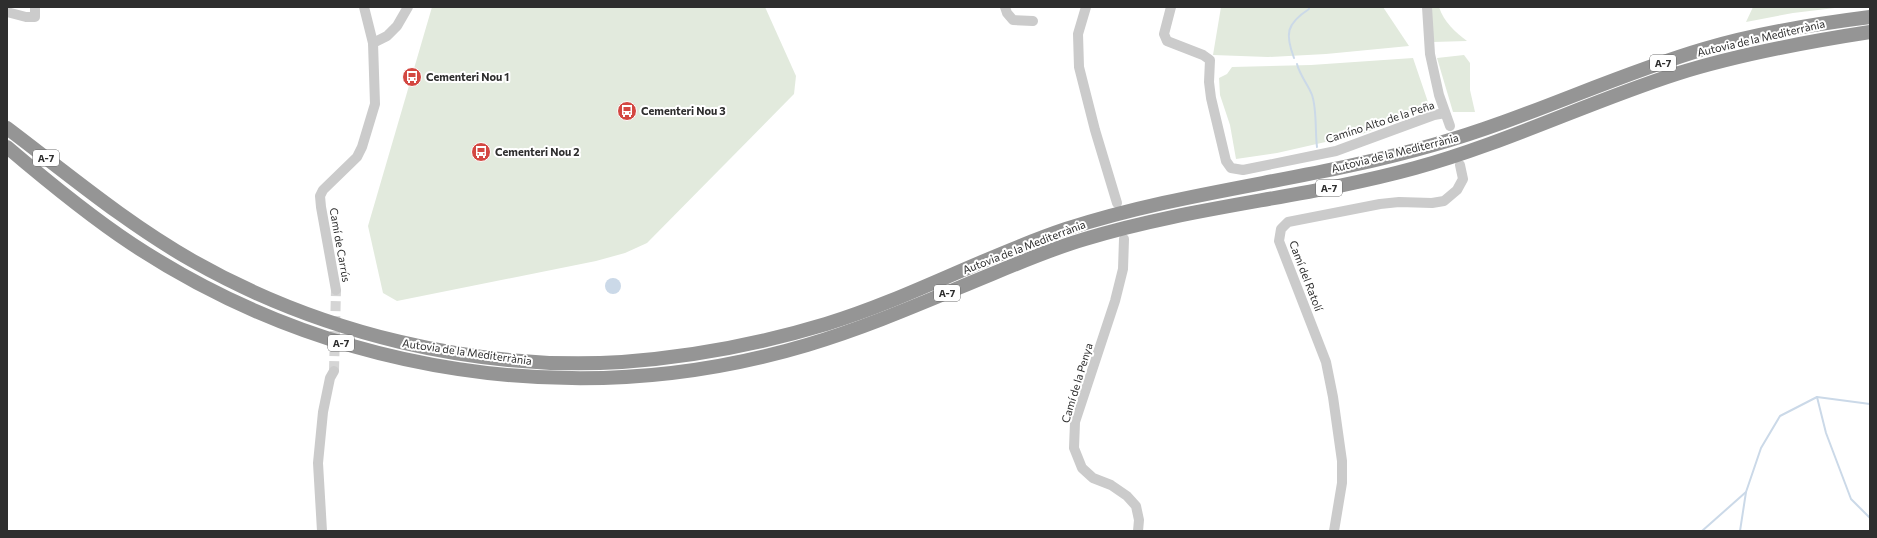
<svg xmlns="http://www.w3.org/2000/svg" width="1877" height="538" viewBox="0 0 1877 538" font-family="Commissioner,sans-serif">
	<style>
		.green { fill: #e2eadd }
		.water { fill: #cbd9e8 }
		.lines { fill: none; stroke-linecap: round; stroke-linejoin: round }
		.stream { stroke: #cbd9e8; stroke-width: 2 }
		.minor-tunnel { stroke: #d5d5d5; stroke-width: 10; stroke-dasharray: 10 5; stroke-linecap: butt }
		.minor { stroke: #cbcbcb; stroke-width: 10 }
		.highway { stroke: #959595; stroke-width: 14 }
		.labels { text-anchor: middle; stroke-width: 4; stroke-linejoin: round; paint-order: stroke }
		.shield { fill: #fff; stroke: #6d6d6d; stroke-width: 1 }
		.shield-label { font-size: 10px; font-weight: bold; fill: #2e2e2e }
		.street-label { font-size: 11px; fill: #2e2e2e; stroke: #fff }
		.poi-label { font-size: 11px; font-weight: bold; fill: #2e2e2e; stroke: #fff; text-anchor: start }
	</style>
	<rect width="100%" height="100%" fill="#fff"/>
	<g class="green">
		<path d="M432,7H765L796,76L794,94L647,243L625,253L596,261L397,301L383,293L368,226Z"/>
		<path d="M1221,7H1383L1409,46L1326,54L1268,57L1213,55Z"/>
		<path d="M1430,7H1439C1444,22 1455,32 1467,41L1433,42Z"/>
		<path d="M1753,7H1843L1793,13L1746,22Z"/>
		<path d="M1464,55L1470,63V90L1475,112H1453L1437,58Z"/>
		<path d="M1413,58L1430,108L1365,133L1277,153L1236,159L1230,125L1220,95L1219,78L1227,74L1232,67L1311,65Z"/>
	</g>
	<circle class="water" cx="613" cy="286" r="8"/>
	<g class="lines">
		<g class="stream">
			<path d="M1294,58C1285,34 1286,24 1309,9V7"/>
			<path d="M1297,64C1300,76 1308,84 1312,95C1317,109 1315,132 1317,147"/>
			<path d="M1817,397L1826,433L1851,499L1870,518"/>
			<path d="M1702,531L1746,492"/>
			<path d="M1740,531L1746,492L1761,448L1780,416L1817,397L1870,404"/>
		</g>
		<path class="minor-tunnel" d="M334,371L336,290"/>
		<g class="minor">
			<path d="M1005,7L1007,13L1013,20L1033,21"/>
			<path d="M1086,7L1078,34L1079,67L1095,130L1117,203"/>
			<path d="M1171,7L1164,34L1167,41L1203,55L1210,60L1209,82L1211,98L1226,161L1231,168L1243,170L1336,151L1434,115L1445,113"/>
			<path d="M1427,7L1430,54L1439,95L1450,126"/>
			<path d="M7,12L26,17H35V7"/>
			<path d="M373,43L387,36L397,26L408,7"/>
			<path d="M1124,239L1123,269L1115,301L1075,422L1074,448L1082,468L1093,478L1111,485L1127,496L1136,506L1139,520L1138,531"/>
			<path d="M336,290L321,207L320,196L323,190L357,157L362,147L375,104L373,43L364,7"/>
			<path d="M322,531L318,463L323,412L330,378L334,371"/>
			<path d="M1334,531L1342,483V461L1333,397L1326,362L1279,241L1281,229L1288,222L1380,204L1399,202L1432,203L1444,201L1457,190L1463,179L1460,165"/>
		</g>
		<g class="highway">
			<path d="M7,128C68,174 126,223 193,261C320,333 475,371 622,362C691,357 760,344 826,324C908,299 985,256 1066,229C1186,190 1313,180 1433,145C1526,119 1612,76 1704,49C1758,33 1814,24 1870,17"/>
			<path d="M7,147C47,181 88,215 132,244C331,375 579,413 807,345C871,326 931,299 992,274C1023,261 1054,248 1085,239C1193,206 1306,198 1415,168C1503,144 1589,102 1676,74C1739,54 1805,42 1870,32"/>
		</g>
	</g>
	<defs>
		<symbol id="bus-disc" viewBox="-11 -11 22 22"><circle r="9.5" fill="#d34741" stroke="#fff"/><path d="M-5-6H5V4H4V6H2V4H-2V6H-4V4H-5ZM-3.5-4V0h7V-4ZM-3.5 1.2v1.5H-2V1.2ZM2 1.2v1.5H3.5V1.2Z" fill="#fff"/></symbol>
	</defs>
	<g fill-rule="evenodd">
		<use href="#bus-disc" x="401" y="66" width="22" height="22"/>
		<use href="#bus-disc" x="616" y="100" width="22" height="22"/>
		<use href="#bus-disc" x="470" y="141" width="22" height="22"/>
	</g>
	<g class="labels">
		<g class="shield">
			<rect x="1650" y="55" width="26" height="16" rx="3"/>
			<rect x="33" y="150" width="26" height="16" rx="3"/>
			<rect x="1316" y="180" width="26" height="16" rx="3"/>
			<rect x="934" y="285" width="26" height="16" rx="3"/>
			<rect x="328" y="335" width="26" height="16" rx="3"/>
		</g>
		<g class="shield-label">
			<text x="1663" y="67">A-7</text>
			<text x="46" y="162">A-7</text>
			<text x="1329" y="192">A-7</text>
			<text x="947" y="297">A-7</text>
			<text x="341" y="347">A-7</text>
		</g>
		<g class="street-label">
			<text transform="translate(1761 38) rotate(-13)" y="4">Autovia de la Mediterrània</text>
			<text transform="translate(1380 122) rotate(-18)" y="4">Camíno Alto de la Peña</text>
			<text transform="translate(1395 153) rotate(-14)" y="4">Autovia de la Mediterrània</text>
			<text transform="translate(340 245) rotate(80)" y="4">Camí de Carrús</text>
			<text transform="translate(1024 247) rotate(-21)" y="4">Autovia de la Mediterrània</text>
			<text transform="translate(1306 276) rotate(69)" y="4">Camí del Ratolí</text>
			<text transform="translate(467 352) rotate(8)" y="4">Autovia de la Mediterrània</text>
			<text transform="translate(1077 383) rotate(-73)" y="4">Camí de la Penya</text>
		</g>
		<g class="poi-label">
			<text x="426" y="81">Cementeri Nou 1</text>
			<text x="641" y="115">Cementeri Nou 3</text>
			<text x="495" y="156">Cementeri Nou 2</text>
		</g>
	</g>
	<rect width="1877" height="538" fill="none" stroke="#2e2e2e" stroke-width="16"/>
</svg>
